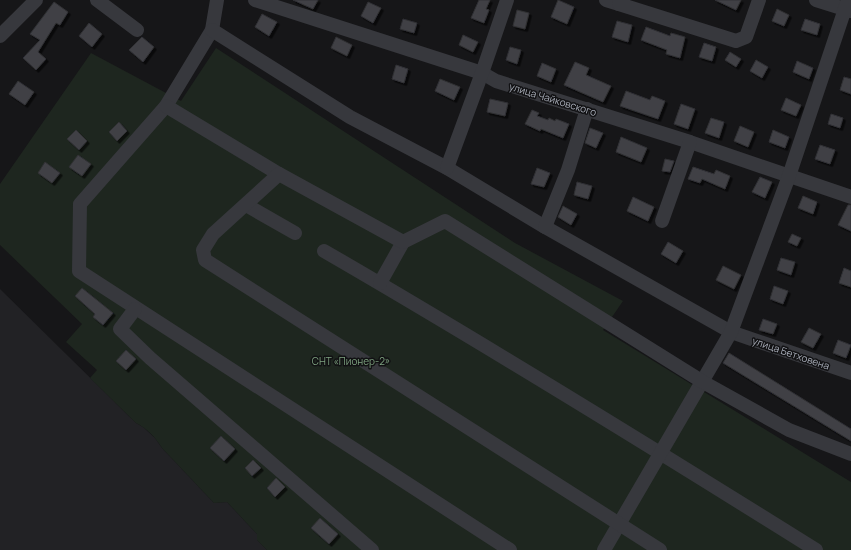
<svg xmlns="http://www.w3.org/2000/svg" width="851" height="550" viewBox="0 0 851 550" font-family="Manrope,sans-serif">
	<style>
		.built { fill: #222225 }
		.green { fill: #1e261f }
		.building { fill: #404145; stroke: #303034; filter: url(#shadow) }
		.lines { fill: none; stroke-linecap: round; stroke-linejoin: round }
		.minor { stroke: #37383d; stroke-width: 14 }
		.labels { text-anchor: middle; stroke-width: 3; stroke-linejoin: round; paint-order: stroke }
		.street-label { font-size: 10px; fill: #a8adb8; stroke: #111113 }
		.park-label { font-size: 10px; fill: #7fa381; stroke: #111113 }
	</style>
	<defs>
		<filter id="shadow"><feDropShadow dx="2.5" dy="2.5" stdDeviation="0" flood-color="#0009"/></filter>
	</defs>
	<rect width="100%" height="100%" fill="#161618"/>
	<path class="built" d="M0,289L136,423L143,427L155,438L162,448L214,503L227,502L257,534V540L267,550H0Z"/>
	<path class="green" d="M216,48L515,243L623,301L603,330L851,482V550H267L257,540V534L227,502L214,503L162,448C155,437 148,429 136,423L90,378L97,370L66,342L82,324L0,245V184L91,53L181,101Z"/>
	<g class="building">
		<path d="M293,0H318L313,9Z"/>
		<path d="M479,0H490L486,9L489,10L484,23L471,18Z"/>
		<path d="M558,0L574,7L567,24L551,17Z"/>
		<path d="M715,0H741L736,10Z"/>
		<path d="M54,2L68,12L60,25L56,23L38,52L46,59L36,70L23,58L40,40L30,34Z"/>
		<path d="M368,2L381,8L373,23L361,16Z"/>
		<path d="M777,9L789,15L784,26L772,21Z"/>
		<path d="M517,10L529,13L525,29L513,26Z"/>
		<path d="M262,14L277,22L269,36L255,27Z"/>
		<path d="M403,19L417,23L414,33L400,29Z"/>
		<path d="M805,19L820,24L817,35L801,30Z"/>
		<path d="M617,21L632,25L628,42L612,37Z"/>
		<path d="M89,23L102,34L92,47L79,36Z"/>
		<path d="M646,27L670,36L671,33L685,37L680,58L666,54L667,50L641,40Z"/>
		<path d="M463,35L478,42L473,52L459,45Z"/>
		<path d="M142,37L154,47L143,62L129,50Z"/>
		<path d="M336,37L352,45L347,56L331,48Z"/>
		<path d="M704,43L716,47L712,61L699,57Z"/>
		<path d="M510,47L521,50L517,64L506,60Z"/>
		<path d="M730,52L741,59L736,67L725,60Z"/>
		<path d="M756,60L768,67L762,78L750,71Z"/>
		<path d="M797,61L813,68L809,79L793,72Z"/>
		<path d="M575,62L589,68L586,75L611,86L603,102L564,85Z"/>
		<path d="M542,63L556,69L551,82L537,76Z"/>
		<path d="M396,65L408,69L404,83L392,79Z"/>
		<path d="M844,77L851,79V94L840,90Z"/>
		<path d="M440,79L460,87L454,100L435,91Z"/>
		<path d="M18,81L34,92L25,105L9,94Z"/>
		<path d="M626,91L650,100L652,96L665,101L658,119L620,106Z"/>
		<path d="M786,98L801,105L796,116L781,110Z"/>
		<path d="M490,99L508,103L505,116L487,112Z"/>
		<path d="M681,104L695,109L688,129L674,124Z"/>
		<path d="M532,110L539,113L537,116L548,120L549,118L555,121L556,119L569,124L563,138L541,129L540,131L525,124Z"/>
		<path d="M831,114L843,118L840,128L828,124Z"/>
		<path d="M711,118L724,122L719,138L705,133Z"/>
		<path d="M119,122L127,131L117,141L109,132Z"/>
		<path d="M740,126L754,132L748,147L734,141Z"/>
		<path d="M590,128L603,133L596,148L585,143Z"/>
		<path d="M76,130L87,141L79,150L67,139Z"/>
		<path d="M773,130L789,137L785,148L769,142Z"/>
		<path d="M621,137L647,148L641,162L616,152Z"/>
		<path d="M820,145L835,150L830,164L815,159Z"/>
		<path d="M78,155L91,164L82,176L69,167Z"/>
		<path d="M665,159L674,161L670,172L662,171Z"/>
		<path d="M45,162L60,173L52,183L38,173Z"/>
		<path d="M693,167L714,174L716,170L730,176L725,189L702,179L700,183L688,179Z"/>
		<path d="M537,168L550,173L544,187L531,184Z"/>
		<path d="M760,177L772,182L765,198L752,192Z"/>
		<path d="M577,182L592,186L588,199L574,195Z"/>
		<path d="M803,196L817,202L813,214L798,208Z"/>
		<path d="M633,197L654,207L648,221L627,211Z"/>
		<path d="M848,205H851V231L838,225Z"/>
		<path d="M563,206L577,214L571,225L558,217Z"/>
		<path d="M792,234L801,238L797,246L788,242Z"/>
		<path d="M668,242L683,251L676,263L661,254Z"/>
		<path d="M781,258L795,262L791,275L777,270Z"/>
		<path d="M723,266L741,275L734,289L716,280Z"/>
		<path d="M844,268L851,271V287L839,283Z"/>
		<path d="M774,286L788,291L783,304L770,299Z"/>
		<path d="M82,288L113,313L103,325L93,317L95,314L75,296Z"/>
		<path d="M763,319L777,324L773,334L759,330Z"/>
		<path d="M809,328L821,334L813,348L801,342Z"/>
		<path d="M838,340L851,345L846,358L833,353Z"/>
		<path d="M126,350L136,359L126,370L116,361Z"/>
		<path d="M729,353L851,429V441L723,363Z"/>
		<path d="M221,436L235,449L224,461L210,448Z"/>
		<path d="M253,460L261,468L252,476L245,468Z"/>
		<path d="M276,478L285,487L275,497L267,488Z"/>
		<path d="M320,518L338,534L329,544L311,528Z"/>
	</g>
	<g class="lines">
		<g class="minor">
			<path d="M97,0L137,30"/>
			<path d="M217,0L212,30L166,106L80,204L79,271L510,550"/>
			<path d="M255,0L482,73L496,81L690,142L851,197"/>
			<path d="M606,0L619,4"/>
			<path d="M620,0L619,4L736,41L746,37L759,0"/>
			<path d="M816,0L851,11"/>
			<path d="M212,30L350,117L447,168L545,227L731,332L851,373"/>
			<path d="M0,36L36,0"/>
			<path d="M166,106L279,174"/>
			<path d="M447,168L482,73L507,0"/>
			<path d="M246,205L295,233"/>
			<path d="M662,221L690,142"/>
			<path d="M545,227L568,170L587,109"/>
			<path d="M324,251C490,347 653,448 816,550"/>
			<path d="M380,283L403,242"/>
			<path d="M135,309L120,329L150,358L372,550"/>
			<path d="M604,550L731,332L789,176L848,0"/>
			<path d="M660,550L205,260L203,250L213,234L279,174L403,242L445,221L703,382L789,430L851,454"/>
		</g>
	</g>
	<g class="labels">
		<g class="street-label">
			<text transform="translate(553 99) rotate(17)" y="4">улица Чайковского</text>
			<text transform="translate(791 353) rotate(19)" y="4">улица Бетховена</text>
		</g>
		<g class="park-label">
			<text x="351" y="365">СНТ «Пионер-2»</text>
		</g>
	</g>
</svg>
